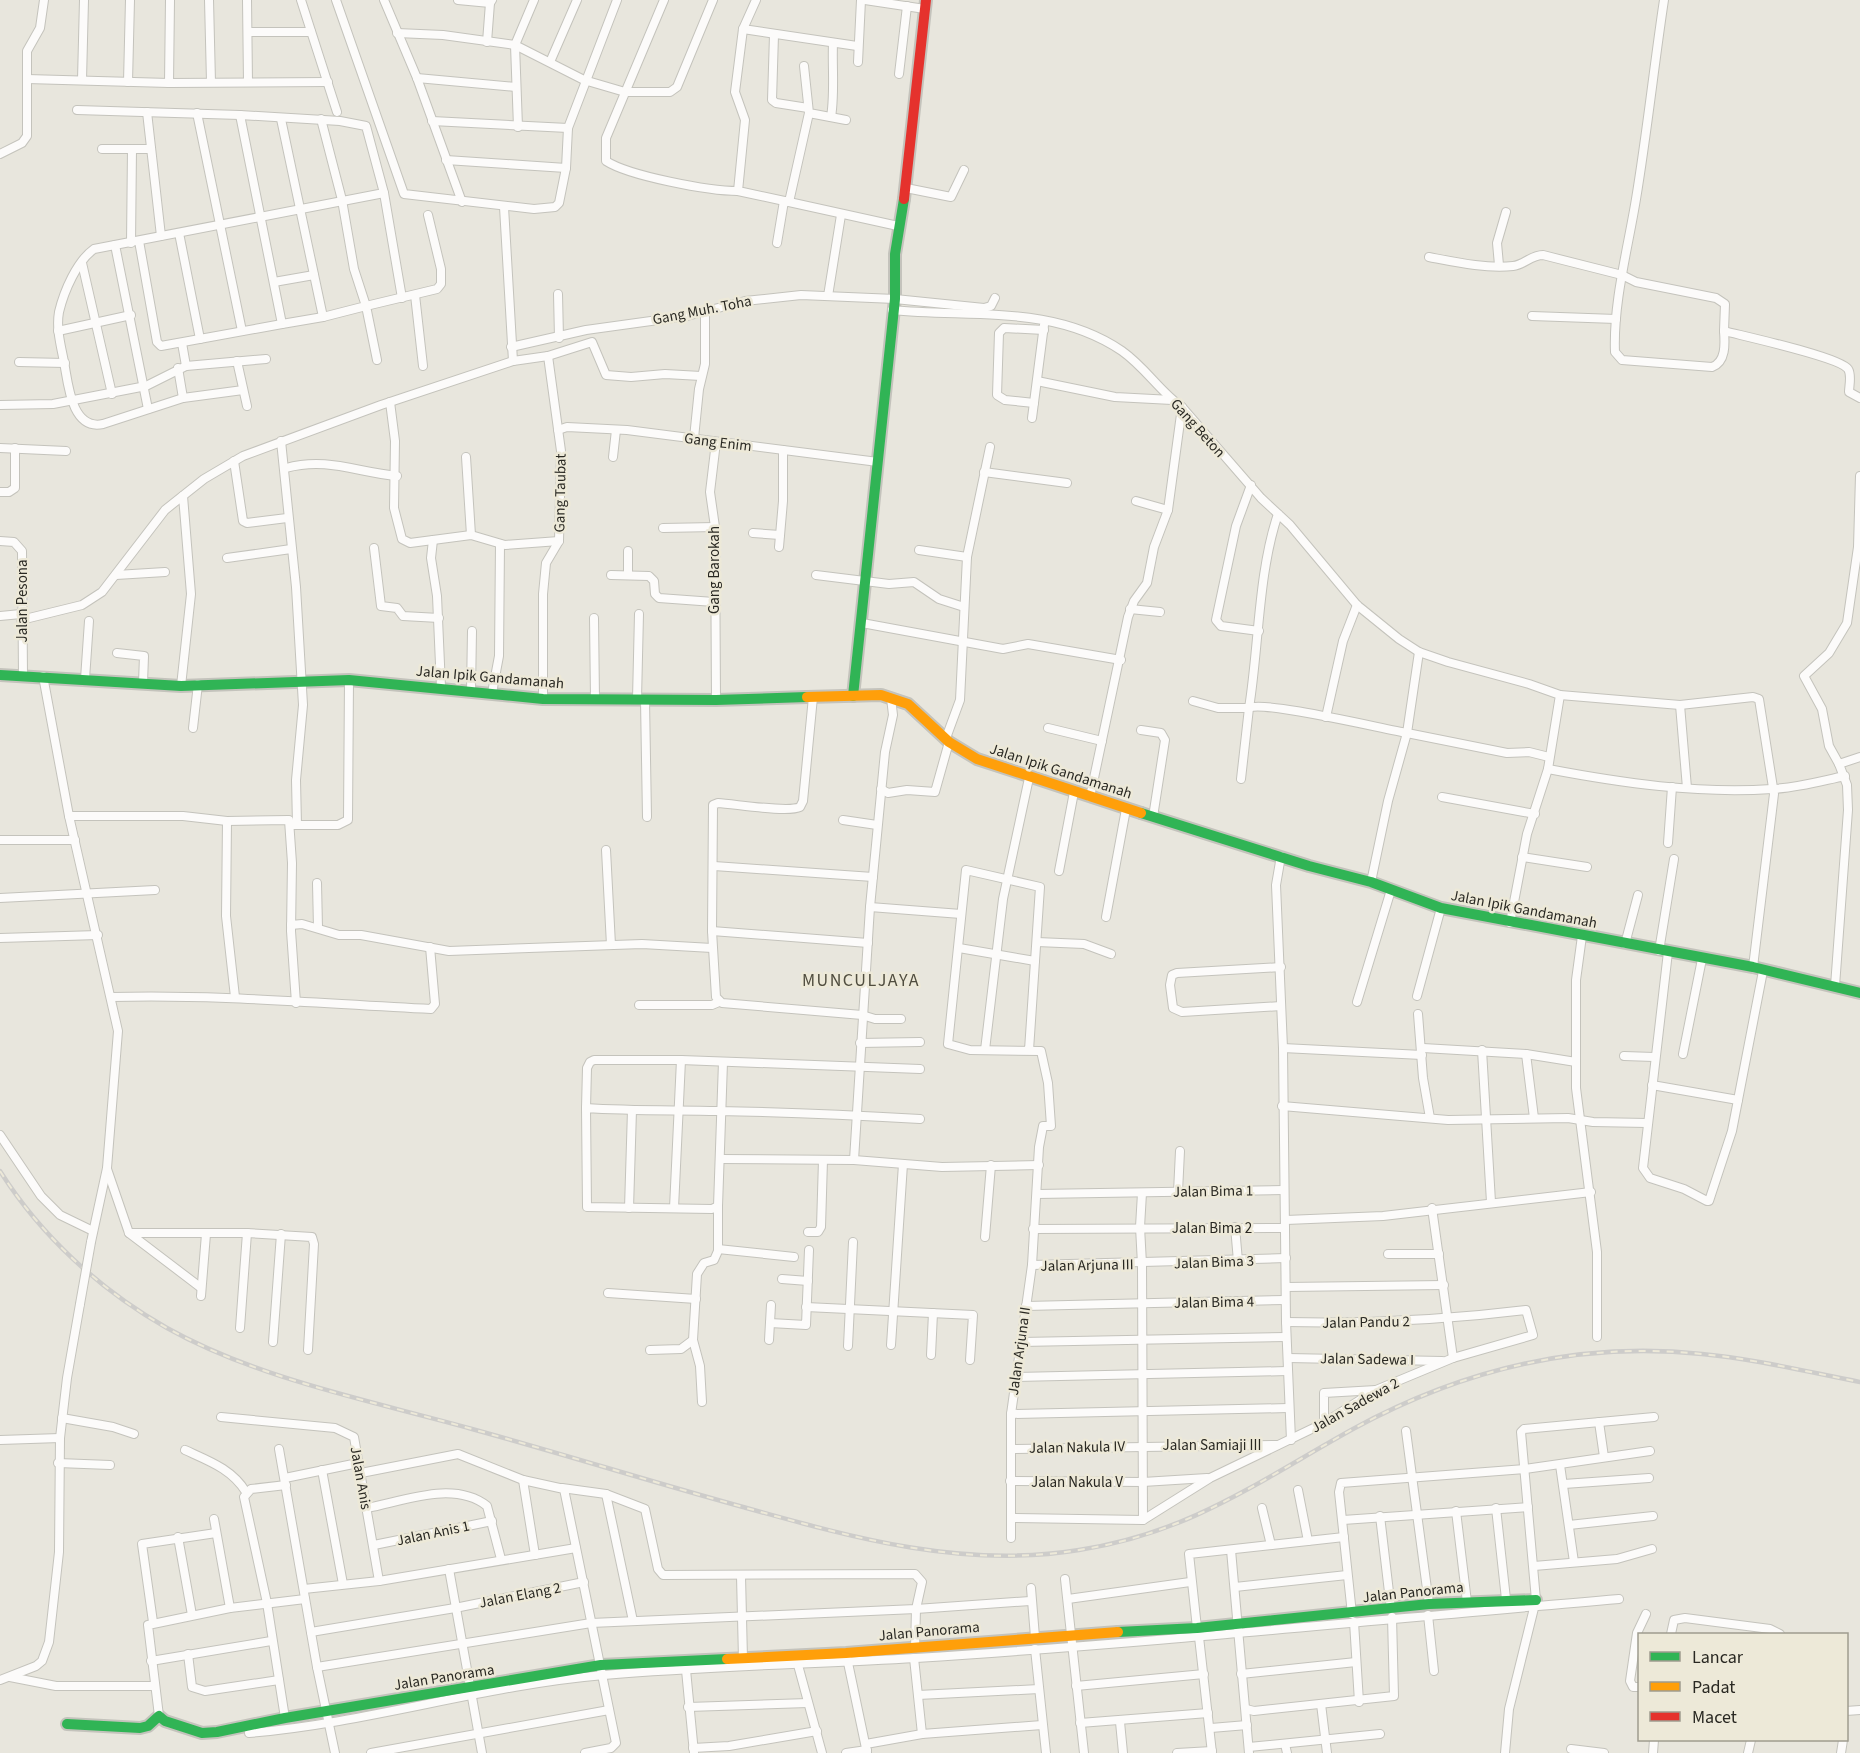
<svg xmlns="http://www.w3.org/2000/svg" width="1860" height="1753" viewBox="0 0 1860 1753" font-family="'Source Sans 3',sans-serif">
	<style>
		.lines { fill: none; stroke-linecap: round; stroke-linejoin: round }
		.street-casing { stroke: #c4c3bc; stroke-width: 10 }
		.fast-casing { stroke: #c4c3bc; stroke-width: 14 }
		.slow-casing { stroke: #c4c3bc; stroke-width: 14 }
		.jam-casing { stroke: #c4c3bc; stroke-width: 14 }
		.street { stroke: #fcfbfa; stroke-width: 8 }
		.fast { stroke: #30b455; stroke-width: 10 }
		.slow { stroke: #ff9f0a; stroke-width: 10 }
		.jam { stroke: #e5322d; stroke-width: 10 }
		.rail-casing { stroke: #cdccca; stroke-width: 4.5 }
		.rail { stroke: #ede9d8; stroke-width: 2; stroke-dasharray: 7; stroke-linecap: butt }
		.street-bridge-casing { stroke: #c4c3bc; stroke-width: 10; stroke-linecap: butt }
		.street-bridge { stroke: #fcfbfa; stroke-width: 8 }
		.labels { text-anchor: middle; stroke-width: 5; stroke-linejoin: round; paint-order: stroke }
		.street-label { font-size: 15px; fill: #292822; stroke: #ede9d8 }
		.quarter-label { font-size: 18px; letter-spacing: 1.5px; fill: #504d3f; stroke: #ede9d8 }
	</style>
	<rect width="100%" height="100%" fill="#e8e6dd"/>
	<g class="lines">
		<defs>
			<g id="street">
				<path d="M209,0L211,82"/>
				<path d="M247,0L248,82"/>
				<path d="M301,0L337,112"/>
				<path d="M336,0L404,194L534,209L555,207L559,203L566,168L568,128L617,0"/>
				<path d="M384,0L417,78L462,202"/>
				<path d="M458,0L490,3L492,0"/>
				<path d="M664,0L606,138V161C629,176 709,191 738,191"/>
				<path d="M756,0L743,29L857,46"/>
				<path d="M865,0L925,9"/>
				<path d="M1664,0C1654,66 1647,133 1636,199C1628,248 1613,303 1615,352L1622,360L1712,367C1726,362 1725,344 1724,331"/>
				<path d="M743,29L735,92L745,120L738,191L789,202L809,113"/>
				<path d="M248,32H311"/>
				<path d="M397,33L443,35L515,45L584,80L625,92H670L677,87L713,0"/>
				<path d="M774,35L772,100L776,103L808,108"/>
				<path d="M487,42L490,3"/>
				<path d="M550,62L577,0"/>
				<path d="M858,62L861,0"/>
				<path d="M804,66L809,113L846,120"/>
				<path d="M899,74L907,6"/>
				<path d="M417,78L516,87"/>
				<path d="M27,79L169,83L328,82"/>
				<path d="M82,80L84,0"/>
				<path d="M128,82L130,0"/>
				<path d="M169,83L170,0"/>
				<path d="M77,110L240,115L340,121L366,126L384,193L94,249C77,261 64,291 59,312C56,329 61,346 64,362C68,382 71,431 103,424L183,398L243,390"/>
				<path d="M147,112L161,236"/>
				<path d="M197,113L242,331"/>
				<path d="M831,117C835,93 832,68 833,43"/>
				<path d="M281,119L323,317"/>
				<path d="M432,121L568,128"/>
				<path d="M518,127L515,45L534,0"/>
				<path d="M102,149H151"/>
				<path d="M0,154L22,143L27,136V51L40,28L44,0"/>
				<path d="M446,160L566,168"/>
				<path d="M906,188L951,197L964,170"/>
				<path d="M384,193L402,298"/>
				<path d="M789,202L898,226"/>
				<path d="M504,207L513,361"/>
				<path d="M179,233L200,339"/>
				<path d="M139,241L157,342L161,346L282,324L240,115"/>
				<path d="M131,243L132,149"/>
				<path d="M777,243L784,201"/>
				<path d="M115,245L148,409"/>
				<path d="M1429,257C1455,262 1486,269 1513,266C1524,265 1531,255 1543,255L1622,275L1636,282L1716,298L1725,304L1724,331C1743,336 1840,357 1848,369C1852,375 1849,386 1849,392L1860,398"/>
				<path d="M82,263L112,394"/>
				<path d="M1499,265L1497,243L1506,212"/>
				<path d="M274,282L314,275"/>
				<path d="M558,294L559,338"/>
				<path d="M415,295L423,366"/>
				<path d="M828,296L841,215"/>
				<path d="M892,310C971,318 1053,304 1122,351C1146,368 1160,392 1182,407L1261,498L1290,525L1357,605L1399,639L1419,652L1448,662L1529,684L1560,695L1548,769L1527,834L1510,923"/>
				<path d="M1532,316L1616,319"/>
				<path d="M282,324L323,317L366,306L354,269L342,200L321,119"/>
				<path d="M58,331L131,315"/>
				<path d="M182,343L186,366"/>
				<path d="M511,347L586,330L687,316L745,301L801,295L895,299L984,308L991,306L995,298"/>
				<path d="M377,360L366,306L437,289L441,284V269L428,215"/>
				<path d="M237,361L247,406"/>
				<path d="M19,362L65,363"/>
				<path d="M178,368L183,398"/>
				<path d="M1037,381L1115,397L1172,400"/>
				<path d="M390,402L395,441L394,508L402,539L410,543L471,535L505,545L559,541"/>
				<path d="M1034,403L1005,400L997,395L999,333L1004,328L1044,330"/>
				<path d="M0,405L53,404L146,386L186,366L266,359"/>
				<path d="M1032,418L1044,325"/>
				<path d="M558,430L567,427L627,430L878,462"/>
				<path d="M694,438L699,389L705,364V312"/>
				<path d="M281,441L296,587L303,705L296,780L297,825"/>
				<path d="M0,448L66,451"/>
				<path d="M466,457L471,535"/>
				<path d="M613,457L616,430"/>
				<path d="M234,461L243,521L247,523L287,518"/>
				<path d="M286,468C327,457 356,472 397,476"/>
				<path d="M984,472L1067,483"/>
				<path d="M1251,485L1236,526L1216,620L1221,626L1259,631"/>
				<path d="M0,492H9L15,488V448"/>
				<path d="M1136,501L1168,510"/>
				<path d="M1278,514C1258,573 1259,646 1249,708C1262,700 1383,729 1407,733L1388,801L1371,882"/>
				<path d="M663,528L715,527"/>
				<path d="M753,533L780,535"/>
				<path d="M433,540L431,558L437,596L441,687"/>
				<path d="M0,541L14,542L22,551L23,676"/>
				<path d="M779,547L783,501V450"/>
				<path d="M374,548L381,606L397,608L403,616L439,618"/>
				<path d="M919,550L967,557"/>
				<path d="M227,558L291,549"/>
				<path d="M628,574V551"/>
				<path d="M116,575L165,572"/>
				<path d="M611,575L649,576L654,581L655,594L659,598L714,602"/>
				<path d="M816,575L889,584L914,582L939,599L964,607"/>
				<path d="M1130,609L1160,612"/>
				<path d="M0,616L21,614"/>
				<path d="M594,618L595,699"/>
				<path d="M21,620L82,605L102,592L165,510L204,479L243,456L381,405L513,361L548,356L592,342L606,375L631,377L665,374L701,376"/>
				<path d="M862,623L1003,649L1028,644L1121,660"/>
				<path d="M1419,652L1407,733L1507,753L1529,752L1549,757"/>
				<path d="M117,653L144,656L143,683"/>
				<path d="M43,676L69,816L118,1031L107,1168L91,1242"/>
				<path d="M85,679L89,621"/>
				<path d="M181,686L191,594L183,496"/>
				<path d="M471,691L472,631"/>
				<path d="M492,693L499,656L500,544"/>
				<path d="M1560,695L1680,705L1753,697L1759,699L1774,794L1753,967"/>
				<path d="M813,697L803,801L800,807C788,813 735,804 718,803L713,805L712,931L716,997L722,1003L862,1015L875,1019H901"/>
				<path d="M543,699V594L546,563L559,541L561,451L548,356"/>
				<path d="M637,699L639,614"/>
				<path d="M645,700L647,817"/>
				<path d="M716,700L715,527L710,492L716,442"/>
				<path d="M1193,701L1218,708H1249L1241,779"/>
				<path d="M1680,705L1687,788"/>
				<path d="M1326,717L1343,641L1357,605"/>
				<path d="M193,728L198,684"/>
				<path d="M1048,728L1102,741"/>
				<path d="M1141,730L1161,733L1165,740L1153,817"/>
				<path d="M946,738L960,700L967,557L990,447"/>
				<path d="M1839,764L1829,746L1822,709L1804,676L1829,653L1847,623L1858,547L1860,476"/>
				<path d="M1548,769C1622,783 1697,794 1772,789C1797,788 1821,781 1845,776"/>
				<path d="M881,789L888,793L907,790L935,792L949,742"/>
				<path d="M1090,797L1128,617L1134,601L1147,583L1154,547L1168,510L1182,407"/>
				<path d="M1442,797L1535,814"/>
				<path d="M69,816H183L227,821L289,820L292,863L291,931L296,1003"/>
				<path d="M843,820L877,825"/>
				<path d="M227,821L226,916L235,997"/>
				<path d="M293,825H338L348,820L349,680"/>
				<path d="M0,840H75"/>
				<path d="M1668,843L1672,787"/>
				<path d="M606,850L611,945"/>
				<path d="M1281,856L1276,885L1283,1048L1286,1322L1291,1440"/>
				<path d="M1522,857L1587,867"/>
				<path d="M714,866L873,877"/>
				<path d="M1059,871L1074,792"/>
				<path d="M317,883L318,928"/>
				<path d="M0,898L155,890"/>
				<path d="M870,907L961,914"/>
				<path d="M1106,917L1126,809"/>
				<path d="M291,925L302,924L339,935H361L449,951L642,944L712,948"/>
				<path d="M712,931L868,943"/>
				<path d="M1582,936L1576,980V1088L1597,1252V1337"/>
				<path d="M0,938L98,935"/>
				<path d="M1037,942L1084,944L1111,954"/>
				<path d="M1625,944L1638,895"/>
				<path d="M959,948L1035,961"/>
				<path d="M1659,951L1674,859"/>
				<path d="M1668,952L1643,1168L1650,1178L1684,1189L1707,1201H1709L1732,1131L1763,971"/>
				<path d="M1281,967L1177,973L1172,975L1170,985L1173,1008L1182,1012L1281,1006"/>
				<path d="M1835,986L1848,810L1847,785L1839,764L1860,757"/>
				<path d="M1417,996L1441,908"/>
				<path d="M111,997C218,994 324,1004 431,1009L435,1004L430,947"/>
				<path d="M1357,1002L1391,890"/>
				<path d="M639,1005H712L719,1002"/>
				<path d="M1418,1014L1423,1078L1430,1118"/>
				<path d="M860,1043L920,1042"/>
				<path d="M1283,1048L1422,1055"/>
				<path d="M1423,1048L1526,1054L1576,1062"/>
				<path d="M985,1050L1003,899L1029,778"/>
				<path d="M1482,1050L1491,1202"/>
				<path d="M1526,1054L1534,1118"/>
				<path d="M1683,1054L1702,959"/>
				<path d="M1624,1056L1654,1057"/>
				<path d="M723,1062L718,1206L712,1209L587,1207L586,1108C630,1111 674,1110 718,1111C786,1112 853,1115 920,1119"/>
				<path d="M1652,1085L1738,1100"/>
				<path d="M1282,1106L1448,1120L1568,1118L1593,1122L1647,1123"/>
				<path d="M586,1108L587,1068L590,1062L594,1060H681L920,1069"/>
				<path d="M0,1135L41,1196L60,1215L93,1231"/>
				<path d="M720,1159L854,1160L942,1167L1039,1165"/>
				<path d="M854,1160L870,907L885,752L893,715L891,698"/>
				<path d="M107,1169L129,1233H247L312,1237L314,1244L308,1350"/>
				<path d="M1178,1192L1180,1151"/>
				<path d="M1142,1193L1140,1227L1142,1264L1143,1520"/>
				<path d="M1037,1194L1284,1190"/>
				<path d="M629,1208L632,1110"/>
				<path d="M674,1208L681,1060"/>
				<path d="M1432,1208L1453,1358"/>
				<path d="M1286,1220L1383,1216L1591,1192"/>
				<path d="M1235,1227L1238,1261"/>
				<path d="M1033,1229L1285,1228"/>
				<path d="M808,1232H818L821,1227L823,1160"/>
				<path d="M129,1233L200,1287"/>
				<path d="M985,1237L991,1165"/>
				<path d="M718,1249L794,1257"/>
				<path d="M1388,1254H1439"/>
				<path d="M1032,1265L1286,1258"/>
				<path d="M782,1279L808,1281"/>
				<path d="M1286,1287L1444,1285"/>
				<path d="M608,1293L696,1299"/>
				<path d="M201,1296L206,1234"/>
				<path d="M1026,1306L1285,1300"/>
				<path d="M806,1307L973,1315L970,1360"/>
				<path d="M770,1323L806,1325L809,1250"/>
				<path d="M240,1328L247,1233"/>
				<path d="M693,1340L700,1366L702,1402"/>
				<path d="M769,1340L771,1305"/>
				<path d="M273,1342L281,1234"/>
				<path d="M1021,1342L1286,1337"/>
				<path d="M891,1345L903,1164"/>
				<path d="M848,1346L853,1242"/>
				<path d="M650,1350L681,1349L693,1340L697,1274L704,1263L714,1260L718,1251V1206"/>
				<path d="M931,1355L933,1313"/>
				<path d="M1288,1358L1442,1361"/>
				<path d="M1016,1377L1287,1371"/>
				<path d="M1011,1414L1288,1408"/>
				<path d="M221,1417L335,1428L354,1437L379,1581"/>
				<path d="M62,1418L113,1427L134,1434"/>
				<path d="M1599,1422L1604,1457"/>
				<path d="M1324,1423V1393L1376,1390"/>
				<path d="M1406,1431L1429,1604"/>
				<path d="M0,1440L60,1438"/>
				<path d="M279,1449L317,1667L335,1753"/>
				<path d="M1011,1449L1277,1445"/>
				<path d="M185,1450C209,1461 232,1469 246,1492"/>
				<path d="M58,1463L110,1465"/>
				<path d="M1560,1465L1574,1562"/>
				<path d="M322,1470L343,1584"/>
				<path d="M361,1473L458,1454L523,1480L564,1489L616,1743L611,1748L585,1753"/>
				<path d="M285,1478L358,1463"/>
				<path d="M523,1480L535,1555"/>
				<path d="M1010,1481L1143,1482L1207,1478"/>
				<path d="M1564,1484L1649,1478"/>
				<path d="M562,1488L606,1494L645,1509L658,1569L663,1575L915,1574L922,1582L916,1609L915,1648"/>
				<path d="M1298,1490L1308,1541"/>
				<path d="M606,1494L633,1621"/>
				<path d="M367,1508C404,1501 454,1480 487,1506L501,1559"/>
				<path d="M1262,1508L1271,1545"/>
				<path d="M1496,1508L1506,1599"/>
				<path d="M1456,1511L1467,1602"/>
				<path d="M1380,1516L1391,1609"/>
				<path d="M1011,1518L1143,1520L1210,1478L1324,1423L1376,1390L1453,1358L1533,1335L1526,1310C1445,1320 1367,1324 1286,1322"/>
				<path d="M214,1519L230,1608"/>
				<path d="M1343,1520L1528,1507"/>
				<path d="M1569,1525L1653,1516"/>
				<path d="M178,1537L192,1615"/>
				<path d="M1011,1538V1414L1032,1265L1039,1147L1043,1126H1051L1048,1083L1041,1051L970,1050L948,1044L966,870L1040,887L1029,1050"/>
				<path d="M374,1545L492,1521"/>
				<path d="M1231,1550L1249,1753"/>
				<path d="M1534,1566L1617,1559L1652,1549"/>
				<path d="M449,1569L482,1753"/>
				<path d="M741,1576L743,1659"/>
				<path d="M1065,1579L1084,1753"/>
				<path d="M1235,1587L1347,1575"/>
				<path d="M1031,1588L1035,1637"/>
				<path d="M304,1589L379,1581L576,1548"/>
				<path d="M1068,1599L1190,1582"/>
				<path d="M1352,1614L1339,1492L1341,1483L1525,1469L1650,1451"/>
				<path d="M1428,1615L1434,1671"/>
				<path d="M153,1622L142,1544L216,1533"/>
				<path d="M1354,1622L1359,1702"/>
				<path d="M1197,1628L1189,1554L1344,1537"/>
				<path d="M311,1632L455,1608L584,1582"/>
				<path d="M1671,1634L1674,1620L1685,1618L1770,1629L1780,1634"/>
				<path d="M1199,1637L1212,1753"/>
				<path d="M1035,1649L1046,1753"/>
				<path d="M188,1654L192,1687L205,1691L279,1680"/>
				<path d="M847,1658L867,1753"/>
				<path d="M914,1658L922,1734"/>
				<path d="M151,1661L271,1641"/>
				<path d="M798,1665L822,1753"/>
				<path d="M317,1667L591,1623L916,1609L1030,1601"/>
				<path d="M686,1670L694,1753"/>
				<path d="M1241,1674L1356,1662"/>
				<path d="M10,1677L56,1686H155"/>
				<path d="M0,1680L36,1666L42,1661L49,1642L59,1552L60,1438L67,1378L80,1304"/>
				<path d="M1076,1686L1204,1674"/>
				<path d="M1640,1687H1633L1630,1681L1637,1633L1646,1614"/>
				<path d="M918,1695L1039,1689"/>
				<path d="M1321,1704L1327,1753"/>
				<path d="M688,1707L808,1703"/>
				<path d="M1246,1709L1254,1711L1394,1696L1392,1617"/>
				<path d="M1846,1711L1860,1710"/>
				<path d="M159,1716L148,1625L230,1608L305,1599"/>
				<path d="M285,1718L267,1603L244,1497L251,1489L286,1485"/>
				<path d="M1120,1722L1123,1753"/>
				<path d="M1080,1723L1208,1713"/>
				<path d="M1211,1728L1247,1725"/>
				<path d="M249,1733C369,1723 485,1685 604,1675C708,1666 812,1664 916,1658C1150,1643 1385,1619 1619,1599"/>
				<path d="M866,1744L922,1734L1042,1725"/>
				<path d="M1285,1744L1287,1753"/>
				<path d="M1249,1747L1380,1734"/>
				<path d="M693,1748L729,1746L817,1731"/>
				<path d="M1571,1749L1604,1753"/>
				<path d="M371,1753L609,1710"/>
				<path d="M846,1753L867,1750"/>
				<path d="M1177,1753L1212,1751"/>
				<path d="M1505,1753L1509,1709L1536,1600L1521,1432L1524,1429L1654,1417"/>
				<path d="M1653,1753L1654,1740"/>
				<path d="M1748,1753L1751,1740"/>
				<path d="M1841,1753L1843,1740"/>
			</g>
			<g id="fast">
				<path d="M0,675L181,686L349,680L543,699L716,700L807,697"/>
				<path d="M853,696L895,299V254L904,199"/>
				<path d="M1141,813L1309,866L1371,882L1441,908L1753,967L1860,993"/>
				<path d="M1118,1632L1197,1628L1429,1604L1536,1600"/>
				<path d="M67,1724L140,1728L148,1726L159,1716L165,1721L202,1733L217,1732L285,1718L601,1665L727,1659"/>
			</g>
			<g id="slow">
				<path d="M807,697L881,695L908,704L949,742L977,759L1141,813"/>
				<path d="M727,1659L846,1653L1118,1632"/>
			</g>
			<path id="jam" d="M904,199L926,0"/>
		</defs>
		<use href="#street" class="street-casing"/>
		<use href="#fast" class="fast-casing"/>
		<use href="#slow" class="slow-casing"/>
		<use href="#jam" class="jam-casing"/>
		<use href="#street" class="street"/>
		<use href="#fast" class="fast"/>
		<use href="#slow" class="slow"/>
		<use href="#jam" class="jam"/>
		<defs>
			<path id="rail" d="M0,1171C41,1236 100,1290 167,1328C258,1379 372,1401 472,1429C563,1454 652,1482 743,1507C854,1538 963,1569 1079,1550C1190,1533 1259,1481 1353,1429C1461,1370 1579,1341 1702,1354C1755,1359 1808,1372 1860,1382"/>
		</defs>
		<use href="#rail" class="rail-casing"/>
		<use href="#rail" class="rail"/>
		<defs>
			<path id="street-bridge" d="M80,1304L91,1242"/>
		</defs>
		<use href="#street-bridge" class="street-bridge-casing"/>
		<use href="#street-bridge" class="street-bridge"/>
	</g>
	<g class="labels">
		<g class="street-label">
			<text transform="translate(702 310) rotate(-11)" y="5">Gang Muh. Toha</text>
			<text transform="translate(1198 428) rotate(48)" y="5">Gang Beton</text>
			<text transform="translate(718 442) rotate(7)" y="5">Gang Enim</text>
			<text transform="translate(560 493) rotate(-89)" y="5">Gang Taubat</text>
			<text transform="translate(714 570) rotate(-90)" y="5">Gang Barokah</text>
			<text transform="translate(22 601) rotate(-90)" y="5">Jalan Pesona</text>
			<text transform="translate(490 677) rotate(5)" y="5">Jalan Ipik Gandamanah</text>
			<text transform="translate(1061 771) rotate(18)" y="5">Jalan Ipik Gandamanah</text>
			<text transform="translate(1524 909) rotate(11)" y="5">Jalan Ipik Gandamanah</text>
			<text transform="translate(1213 1191) rotate(-1)" y="5">Jalan Bima 1</text>
			<text x="1212" y="1233">Jalan Bima 2</text>
			<text transform="translate(1214 1262) rotate(-2)" y="5">Jalan Bima 3</text>
			<text transform="translate(1087 1265) rotate(-1)" y="5">Jalan Arjuna III</text>
			<text transform="translate(1214 1302) rotate(-1)" y="5">Jalan Bima 4</text>
			<text transform="translate(1366 1322) rotate(-1)" y="5">Jalan Pandu 2</text>
			<text transform="translate(1019 1351) rotate(-82)" y="5">Jalan Arjuna II</text>
			<text transform="translate(1367 1359) rotate(1)" y="5">Jalan Sadewa I</text>
			<text transform="translate(1355 1405) rotate(-29)" y="5">Jalan Sadewa 2</text>
			<text x="1212" y="1450">Jalan Samiaji III</text>
			<text transform="translate(1077 1447) rotate(-1)" y="5">Jalan Nakula IV</text>
			<text transform="translate(361 1478) rotate(80)" y="5">Jalan Anis</text>
			<text x="1077" y="1487">Jalan Nakula V</text>
			<text transform="translate(433 1533) rotate(-12)" y="5">Jalan Anis 1</text>
			<text transform="translate(1413 1592) rotate(-6)" y="5">Jalan Panorama</text>
			<text transform="translate(520 1595) rotate(-11)" y="5">Jalan Elang 2</text>
			<text transform="translate(929 1631) rotate(-5)" y="5">Jalan Panorama</text>
			<text transform="translate(444 1677) rotate(-9)" y="5">Jalan Panorama</text>
		</g>
		<g class="quarter-label">
			<text x="861" y="986">MUNCULJAYA</text>
		</g>
	</g>
	<rect x="1638" y="1633" width="210" height="108" fill="#ede9d8" stroke="#9f9c8f" stroke-width="1.5"/>
	<rect x="1650" y="1652" width="30" height="9" fill="#30b455" stroke="#9f9c8f" stroke-width="1.5"/>
	<text x="1692" y="1663" font-size="18" fill="#292822">Lancar</text>
	<rect x="1650" y="1682" width="30" height="9" fill="#ff9f0a" stroke="#9f9c8f" stroke-width="1.5"/>
	<text x="1692" y="1693" font-size="18" fill="#292822">Padat</text>
	<rect x="1650" y="1712" width="30" height="9" fill="#e5322d" stroke="#9f9c8f" stroke-width="1.5"/>
	<text x="1692" y="1723" font-size="18" fill="#292822">Macet</text>
</svg>
